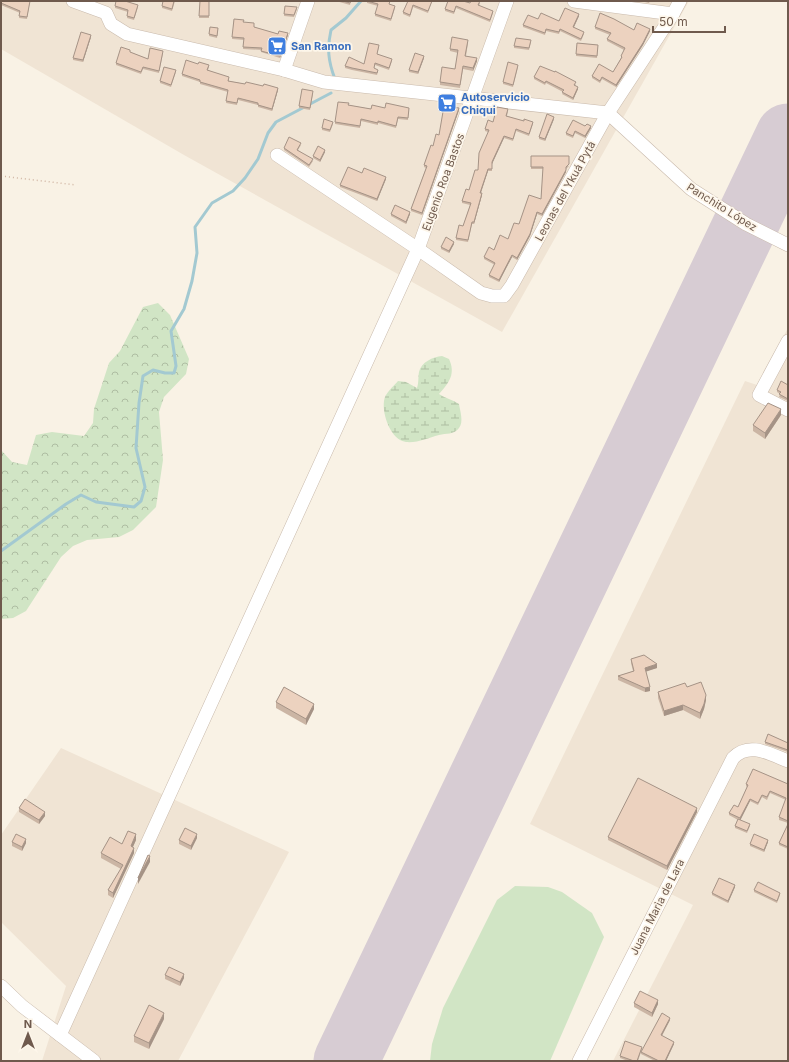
<svg xmlns="http://www.w3.org/2000/svg" width="789" height="1062" viewBox="0 0 789 1062" font-family="Inter,sans-serif">
	<style>
		.residential { fill: #f0e4d4 }
		.forest { fill: url(#forest-crowns) }
		.wetland { fill: url(#wetland-marsh) }
		.garden { fill: #d1e5c5 }
		.lines { fill: none; stroke-linecap: round; stroke-linejoin: round }
		.stream { stroke: #a3c9d1; stroke-width: 3 }
		.runway { stroke: #d7ccd3; stroke-width: 65 }
		.minor-casing { stroke: #c9baac; stroke-width: 14 }
		.path { stroke: #d0b5a3; stroke-width: 1.5; stroke-dasharray: 1 3; stroke-linecap: butt }
		.minor { stroke: #fff; stroke-width: 13 }
		.wall { fill: #cbb5a4 }
		.shaded-wall { fill: #a59386 }
		.building { fill: #ecd2bf; stroke: #a59386 }
		.labels { text-anchor: middle; stroke-width: 3.5; stroke-linejoin: round; paint-order: stroke }
		.shop-label { font-size: 11px; font-weight: bold; fill: #366cbe; stroke: #fdf6ea; text-anchor: start }
		.street-label { font-size: 11px; fill: #6f5a4d; stroke: #fdf6ea }
	</style>
	<defs>
		<pattern id="forest-crowns" width="20" height="18" patternUnits="userSpaceOnUse"><rect width="20" height="18" fill="#d1e5c5"/><path d="M2 6a3 3 0 1 1 6 0M12 15a3 3 0 1 1 6 0" fill="none" stroke="#aebda2"/></pattern>
		<pattern id="wetland-marsh" width="20" height="14" patternUnits="userSpaceOnUse"><rect width="20" height="14" fill="#d1e5c5"/><path d="M1 5h8M5 5V1M11 12h8M15 12V8" fill="none" stroke="#aebda2"/></pattern>
	</defs>
	<rect width="100%" height="100%" fill="#f9f2e5"/>
	<g class="residential">
		<path d="M1,1H689L502,332L184,155L1,49Z"/>
		<path d="M788,328V1061H613L693,905L530,824L745,381L757,385Z"/>
		<path d="M61,748L289,852L178,1061H42L66,986L1,922V835Z"/>
	</g>
	<path class="forest" d="M158,303L170,315L189,359L186,374L164,397L159,412L163,460L156,507L133,530L119,537L87,540L73,546L61,557L26,611L13,618L1,619V450L12,462L27,465L36,435L52,432L84,436L93,423L94,409L109,363L120,351L143,307Z"/>
	<path class="wetland" d="M442,356L449,359C456,374 449,383 439,394C445,398 453,400 459,404C460,411 464,422 459,428C454,435 446,433 439,435C428,438 418,443 406,442C391,440 382,415 384,401C385,393 393,387 398,381L406,382L417,388C419,382 418,377 419,372C421,362 433,357 442,356Z"/>
	<path class="garden" d="M515,886L548,887L562,892L592,913L604,937L550,1061H430L432,1044L443,1008L497,900Z"/>
	<g class="lines">
		<g class="stream">
			<path d="M335,79C328,61 327,48 331,30L346,18L361,1"/>
			<path d="M1,551L66,504L81,495L96,502L134,507L141,501L145,487L136,448L139,403L143,376L153,370L165,373H174L176,366L171,331L184,309L192,281L197,253L195,227L212,203L233,191L245,178L258,159L268,133L276,122L331,93"/>
		</g>
		<path class="runway" d="M346,1061L788,136"/>
		<defs>
			<g id="minor">
				<path d="M73,1L106,13L111,24L127,34L284,70L324,82L608,113L691,189L746,224L788,245"/>
				<path d="M574,1L673,14"/>
				<path d="M284,70L308,1"/>
				<path d="M277,155L418,249L481,293L492,296H504L512,285L608,113L673,14L680,1"/>
				<path d="M788,341L759,395L788,410"/>
				<path d="M1,986L22,1006L94,1061"/>
				<path d="M60,1035L418,249L507,1"/>
				<path d="M579,1061L733,758C749,741 770,754 788,761"/>
			</g>
		</defs>
		<use href="#minor" class="minor-casing"/>
		<path class="path" d="M1,176L76,185"/>
		<use href="#minor" class="minor"/>
	</g>
	<g class="wall">
		<path d="M1,1H30L27,19L19,18L20,13L1,5Z"/>
		<path d="M175,1L172,11L162,8V6Z"/>
		<path d="M200,1H209V18H199Z"/>
		<path d="M336,1H351L350,5Z"/>
		<path d="M367,1H390L389,4L395,8L391,21L375,16V14L378,6L367,3Z"/>
		<path d="M408,1H432L428,13L413,7L410,17L403,14V12Z"/>
		<path d="M448,1L470,3H480L479,6L493,13L490,22L456,8L454,14L445,11V9Z"/>
		<path d="M643,1H650L649,3L645,2Z"/>
		<path d="M115,6L138,7L134,20L127,18L128,12L115,8Z"/>
		<path d="M285,6L297,9L294,17L284,16Z"/>
		<path d="M579,16L574,27L584,34L581,41L560,31L559,34L546,31L545,35L523,27V25L538,19L559,21Z"/>
		<path d="M234,19L244,22L254,27L278,34L288,35L280,58L261,52L262,50L243,49L244,40L232,39Z"/>
		<path d="M210,27L218,28L217,38L209,36Z"/>
		<path d="M595,27L650,31L643,45L616,87L602,79L600,83L592,78V76L613,72L621,58V56L624,50L607,41V39L610,35L595,29Z"/>
		<path d="M91,37L83,62L73,60V58Z"/>
		<path d="M531,42L529,50L514,48V46Z"/>
		<path d="M468,43L466,56L477,61L473,71L463,69L460,88L440,85V82L455,69L458,53L450,51V49Z"/>
		<path d="M577,43L598,45L597,58L576,56Z"/>
		<path d="M379,47L377,54L392,61L389,70L375,65L374,68L378,72L377,75L352,70L345,68V66L364,64Z"/>
		<path d="M130,52L148,59L163,53L159,73L143,69L141,74L116,65V63Z"/>
		<path d="M424,58L418,74L409,72V70Z"/>
		<path d="M198,64L209,67L208,70L229,79V81L278,90L272,111L258,107V105L238,100L237,105L226,103L228,92L200,84V82L182,76V74Z"/>
		<path d="M518,67L513,87L503,84V82Z"/>
		<path d="M176,72L171,87L160,83V81Z"/>
		<path d="M534,77L576,84L575,85L578,89L573,100L562,94L563,92L546,83L545,85L534,79Z"/>
		<path d="M313,93L310,110L299,108V106Z"/>
		<path d="M348,105L371,109L409,108L408,120L398,119L396,128L378,123V125L361,121L360,128L335,124V122Z"/>
		<path d="M459,110L422,215L411,211V209L426,168L424,167V165L433,146L439,135Z"/>
		<path d="M508,111L507,116L533,124L529,136L516,131L513,141L504,138L492,164V171H488L481,193L482,195L474,224H472L468,242L456,240V238L463,226L470,205L462,203V201L469,190L478,170L488,132L485,131V129L493,122Z"/>
		<path d="M554,119L545,141L539,139V137Z"/>
		<path d="M333,124L330,132L322,130V128Z"/>
		<path d="M585,126L591,128L585,138L575,133L573,138L566,135V133Z"/>
		<path d="M301,145L298,150L313,161L309,167L284,150V148Z"/>
		<path d="M325,152L320,162L313,158V156Z"/>
		<path d="M531,156L569,166L566,169V172L542,216L537,214L530,236L517,260L512,257L499,282L489,277V275L495,265L484,259V257L508,239L541,199L543,169H531Z"/>
		<path d="M386,179L377,201L340,187V185Z"/>
		<path d="M391,214H410L406,224L391,216Z"/>
		<path d="M454,244L449,253L441,249V247Z"/>
		<path d="M788,385V401L779,397L780,394L777,392V390Z"/>
		<path d="M781,415L765,439L753,431V425Z"/>
		<path d="M631,659L657,668L646,671L650,691L645,692L618,680V676L633,671L631,663Z"/>
		<path d="M687,687L706,700L704,709L700,719L683,710L664,716L658,698V692Z"/>
		<path d="M276,702L314,709L306,725L276,708Z"/>
		<path d="M765,742L788,743V752L765,744Z"/>
		<path d="M746,784H788V823L779,820V817L786,800L770,793L767,800L762,797L758,805L750,801L740,820L750,826L747,833L735,828V826L738,820L729,815V813L738,807L747,787L746,786Z"/>
		<path d="M19,808L45,816L39,824L19,812Z"/>
		<path d="M697,812L667,870L608,840V837Z"/>
		<path d="M788,824V849L779,845V843Z"/>
		<path d="M197,838L191,850L179,844V840Z"/>
		<path d="M136,840L133,847L134,853L113,898L108,895V890L121,869L101,858V853L122,844Z"/>
		<path d="M12,842L26,843L22,851L12,846Z"/>
		<path d="M768,842L764,852L750,846V844Z"/>
		<path d="M735,887L728,903L712,895V893Z"/>
		<path d="M754,890L780,895L777,903L754,892Z"/>
		<path d="M165,975L184,978L180,986L165,979Z"/>
		<path d="M634,1003L658,1004L652,1017L634,1007Z"/>
		<path d="M164,1019L149,1049L134,1042V1036Z"/>
		<path d="M670,1020L662,1036L674,1044L666,1061H655L641,1054V1052Z"/>
		<path d="M642,1049L638,1061H628L620,1058V1056Z"/>
	</g>
	<g class="shaded-wall">
		<path d="M579,14V16L573,29V27Z"/>
		<path d="M650,29V31L643,45L616,87V85Z"/>
		<path d="M288,33V35L280,58V56Z"/>
		<path d="M91,35V37L83,62V60Z"/>
		<path d="M424,56V58L418,74V72Z"/>
		<path d="M477,58V61L473,71V68Z"/>
		<path d="M578,87V89L573,100V98Z"/>
		<path d="M278,88V90L272,111V109Z"/>
		<path d="M459,108V110L422,215V213Z"/>
		<path d="M554,117V119L545,141V139Z"/>
		<path d="M591,126V128L585,138V136Z"/>
		<path d="M504,136V138L492,164V162Z"/>
		<path d="M325,150V152L320,162V160Z"/>
		<path d="M488,169V171L480,195V193Z"/>
		<path d="M566,170V172L542,216V214Z"/>
		<path d="M386,177V179L377,201V199Z"/>
		<path d="M482,193V195L474,224V222Z"/>
		<path d="M410,212V214L406,224V222Z"/>
		<path d="M537,212V214L530,236L517,260V258Z"/>
		<path d="M454,242V244L449,253V251Z"/>
		<path d="M512,255V257L499,282V280Z"/>
		<path d="M781,409V415L765,439V433Z"/>
		<path d="M657,664V668L645,672V668Z"/>
		<path d="M650,687V691L645,692V688Z"/>
		<path d="M706,695V700L704,709L700,719V713Z"/>
		<path d="M314,704V709L306,725V719Z"/>
		<path d="M683,705V710L664,716V711Z"/>
		<path d="M750,799V801L740,821V818Z"/>
		<path d="M697,808V812L667,870V866Z"/>
		<path d="M45,812V816L39,824V820Z"/>
		<path d="M136,834V840L131,851V846Z"/>
		<path d="M197,834V838L191,850V846Z"/>
		<path d="M26,839V843L22,851V847Z"/>
		<path d="M768,840V842L764,852V850Z"/>
		<path d="M134,848V853L113,898V893Z"/>
		<path d="M150,856V862L138,884V878Z"/>
		<path d="M735,885V887L728,903V901Z"/>
		<path d="M184,974V978L180,986V982Z"/>
		<path d="M658,1000V1004L652,1017V1013Z"/>
		<path d="M164,1013V1019L149,1049V1043Z"/>
		<path d="M670,1018V1020L661,1037V1035Z"/>
		<path d="M674,1042V1044L666,1061H665Z"/>
	</g>
	<g class="building">
		<path d="M1,1H30L27,17L19,16L20,11L1,3Z"/>
		<path d="M116,1H125L138,5L134,18L127,16L128,10L115,6Z"/>
		<path d="M163,1H174L172,9L162,6Z"/>
		<path d="M200,1H209V16H199Z"/>
		<path d="M343,1H351L350,3Z"/>
		<path d="M367,1H390L389,4L395,6L391,19L375,14L378,4Z"/>
		<path d="M408,1H432L428,11L413,5L410,15L403,12Z"/>
		<path d="M448,1H463L470,3L471,1H480L478,5L493,11L490,20L456,6L454,12L445,9Z"/>
		<path d="M285,6L297,7L294,15L284,14Z"/>
		<path d="M565,8L579,14L573,27L584,32L581,39L560,29L559,32L546,29L545,33L523,25L528,15L538,19L541,13L559,21Z"/>
		<path d="M600,13L614,19L634,30L637,23L650,29L643,43L616,85L602,77L600,81L592,76L599,64L613,72L622,57L621,56L625,48L607,39L611,33L595,27Z"/>
		<path d="M234,19L244,20L243,22L254,23V27L278,34L279,31L288,33L280,56L261,51L262,48L243,47L244,38L232,37Z"/>
		<path d="M210,27L218,28L217,36L209,34Z"/>
		<path d="M81,32L91,35L83,60L73,58Z"/>
		<path d="M452,37L468,40L465,56L477,58L473,68L463,66L460,85L440,82L442,67L455,69L458,50L450,49Z"/>
		<path d="M516,38L531,40L529,48L514,46Z"/>
		<path d="M369,43L379,45L377,54L392,59L389,68L375,63L374,68L378,70L377,73L352,68L345,66L349,57L364,64Z"/>
		<path d="M577,43L598,45L597,56L576,54Z"/>
		<path d="M121,47L130,50V52L148,59L150,48L163,51L159,71L143,67L141,72L116,63Z"/>
		<path d="M415,53L424,56L418,72L409,70Z"/>
		<path d="M186,60L198,64L199,62L209,65L207,70L229,77L228,81L245,84L246,82L263,86L264,84L278,88L272,109L258,105V103L238,98L237,103L226,101L228,90L200,82V80L182,74Z"/>
		<path d="M508,62L518,65L513,85L503,82Z"/>
		<path d="M540,66L555,72V71L576,82L574,85L578,87L573,98L562,92L564,90L546,81L545,83L534,77Z"/>
		<path d="M164,67L176,70L171,85L160,81Z"/>
		<path d="M302,89L313,91L310,108L299,106Z"/>
		<path d="M338,102L349,103L348,105L371,109L372,105L385,108L386,103L409,108L408,118L398,117L396,126L378,121V123L361,119L360,126L335,122Z"/>
		<path d="M444,106L459,108L422,213L411,209L427,166L424,165L431,145L433,146L436,134L439,135Z"/>
		<path d="M497,107L508,109L506,116L524,121V119L533,122L529,134L516,129L513,139L504,136L492,162V169H488L480,193H482L474,222H472L468,240L456,238L459,225L463,226L471,203L462,201L466,189L469,190L475,170H478L479,153L489,130L485,129L488,120L493,122Z"/>
		<path d="M547,114L554,117L545,139L539,137Z"/>
		<path d="M324,119L333,122L330,130L322,128Z"/>
		<path d="M573,120L585,126L587,124L591,126L585,136L575,131L573,136L566,133Z"/>
		<path d="M289,137L301,143L297,150L313,159L309,165L284,148Z"/>
		<path d="M318,146L325,150L320,160L313,156Z"/>
		<path d="M531,156H569V164L566,167V170L542,214L537,212L530,234L517,258L512,255L499,280L489,275L495,263L484,257L489,247L494,250L500,235L508,239L514,223L519,224L529,195L541,199L543,167H531Z"/>
		<path d="M348,167L362,173L364,168L386,177L377,199L340,185Z"/>
		<path d="M395,205L410,212L406,222L391,214Z"/>
		<path d="M446,237L454,242L449,251L441,247Z"/>
		<path d="M781,381L788,385V399L779,394L781,392L777,390Z"/>
		<path d="M768,403L781,409L765,433L753,425Z"/>
		<path d="M644,655L657,664L645,668L650,687L645,688L618,676L634,671L631,659Z"/>
		<path d="M701,682L706,695L704,704L700,713L683,705L664,711L658,692L685,683L687,687Z"/>
		<path d="M284,687L314,704L306,719L276,702Z"/>
		<path d="M768,734L788,743V750L765,742Z"/>
		<path d="M753,769L788,784V821L779,817L786,798L770,791L767,797L762,795L758,803L750,799L740,818L729,813L734,805L738,807L748,785L746,784Z"/>
		<path d="M638,778L697,808L667,866L608,837Z"/>
		<path d="M25,799L45,812L39,820L19,808Z"/>
		<path d="M738,819L750,824L747,831L735,826Z"/>
		<path d="M788,824V847L779,843Z"/>
		<path d="M185,828L197,834L191,846L179,840Z"/>
		<path d="M128,831L136,834L131,846L134,848L113,893L108,890L123,865L101,853L110,837L122,844Z"/>
		<path d="M16,834L26,839L22,847L12,842Z"/>
		<path d="M754,834L768,840L764,850L750,844Z"/>
		<path d="M148,855L150,856L138,878Z"/>
		<path d="M719,878L735,885L728,901L712,893Z"/>
		<path d="M758,882L780,893L777,901L754,890Z"/>
		<path d="M169,967L184,974L180,982L165,975Z"/>
		<path d="M640,991L658,1000L652,1013L634,1003Z"/>
		<path d="M149,1005L164,1013L149,1043L134,1036Z"/>
		<path d="M662,1013L670,1018L661,1035L674,1042L665,1061H659L641,1052Z"/>
		<path d="M625,1041L642,1047L637,1061H634L620,1056Z"/>
	</g>
	<defs>
		<symbol id="supermarket-square" viewBox="-11 -11 22 22"><rect x="-9" y="-9" width="18" height="18" rx="4" fill="#3f7fe0" stroke="#fdf6ea"/><path d="M-6-5.5h2.5l.6 2H6L4.5 2H-2.5L-4.4-4H-6ZM-1.5 3.2a1.3 1.3 0 1 0 .1 0ZM3 3.2a1.3 1.3 0 1 0 .1 0Z" fill="#fff"/></symbol>
	</defs>
	<g fill-rule="evenodd">
		<use href="#supermarket-square" x="266" y="35" width="22" height="22"/>
		<use href="#supermarket-square" x="436" y="92" width="22" height="22"/>
	</g>
	<g class="labels">
		<g class="shop-label">
			<text x="291" y="50">San Ramon</text>
			<text x="461" y="101">Autoservicio<tspan x="461" dy="13">Chiqui</tspan></text>
		</g>
		<g class="street-label">
			<text transform="translate(443 182) rotate(-70)" y="4">Eugenio Roa Bastos</text>
			<text transform="translate(565 191) rotate(-61)" y="4">Leonas del Ykuá Pytá</text>
			<text transform="translate(722 207) rotate(32)" y="4">Panchito López</text>
			<text transform="translate(657 907) rotate(-63)" y="4">Juana Marìa de Lara</text>
		</g>
	</g>
	<rect width="789" height="1062" fill="none" stroke="#6f5a4d" stroke-width="4"/>
	<g transform="translate(28 1034)" stroke="#fdf6ea" stroke-width="3" paint-order="stroke">
	<path d="M0-3L7 15L0 10L-7 15Z" fill="#6f5a4d"/>
	<text y="-6" font-size="11" font-weight="bold" text-anchor="middle" fill="#6f5a4d">N</text>
	</g>
	<path d="M653 26v6h72v-6" fill="none" stroke="#6f5a4d" stroke-width="2"/>
	<text x="659" y="26" font-size="12" fill="#6f5a4d" stroke="#fdf6ea" stroke-width="3" paint-order="stroke">50 m</text>
</svg>
